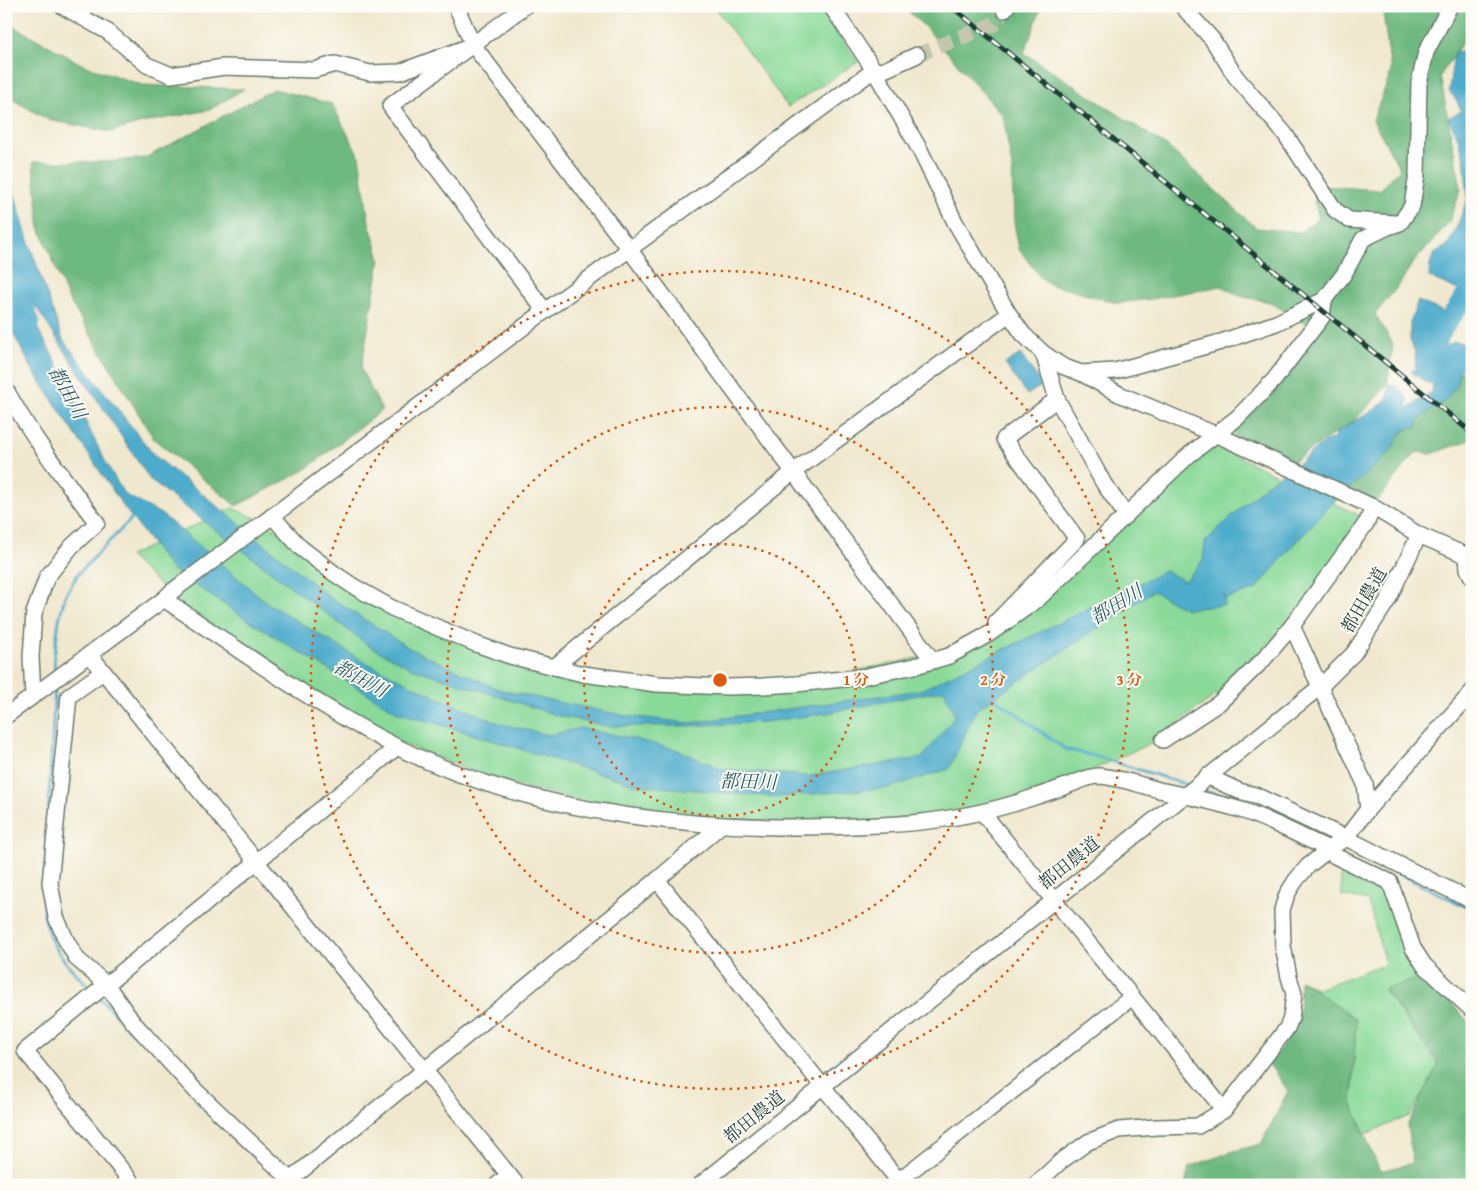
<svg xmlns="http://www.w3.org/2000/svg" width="1478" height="1191" viewBox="0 0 1478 1191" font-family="'Gentium Book Plus','Noto Serif JP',serif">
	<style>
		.green { fill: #89d998; stroke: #548b66 }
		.forest { fill: #6eb980; stroke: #467b5a }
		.water { fill: #4daccc; stroke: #367480 }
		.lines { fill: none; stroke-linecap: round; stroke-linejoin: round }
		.stream { stroke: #4daccc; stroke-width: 3 }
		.river { stroke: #4daccc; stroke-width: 20 }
		.minor-tunnel { stroke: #c6c6af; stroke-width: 15; stroke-dasharray: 15 8; stroke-linecap: butt }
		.minor-casing { stroke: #68796a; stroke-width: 18 }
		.minor { stroke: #fff; stroke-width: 15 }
		.rail-casing { stroke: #1f3d34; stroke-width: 5 }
		.rail { stroke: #fdfcf7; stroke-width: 3; stroke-dasharray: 9; stroke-linecap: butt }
		.ring { fill: none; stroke: #de580e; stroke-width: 2.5; stroke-dasharray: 2.5 5 }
		.labels { text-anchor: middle; stroke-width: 4; stroke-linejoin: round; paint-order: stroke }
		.street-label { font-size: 18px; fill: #1f3d34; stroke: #fdfcf7 }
		.water-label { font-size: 19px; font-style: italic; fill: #2d5e62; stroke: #fdfcf7 }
		.centre { fill: #de580e; stroke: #fdfcf7; stroke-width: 2.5 }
		.ring-label { font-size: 15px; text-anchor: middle; font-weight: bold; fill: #de580e; stroke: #fdfcf7; stroke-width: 4; stroke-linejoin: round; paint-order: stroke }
	</style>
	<rect width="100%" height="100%" fill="#fdfcf7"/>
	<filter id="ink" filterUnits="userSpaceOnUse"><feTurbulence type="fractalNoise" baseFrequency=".02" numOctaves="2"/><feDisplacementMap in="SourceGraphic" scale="10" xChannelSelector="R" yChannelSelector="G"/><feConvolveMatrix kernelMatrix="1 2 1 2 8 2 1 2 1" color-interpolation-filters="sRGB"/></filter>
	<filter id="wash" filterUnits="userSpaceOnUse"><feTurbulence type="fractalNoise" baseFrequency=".0096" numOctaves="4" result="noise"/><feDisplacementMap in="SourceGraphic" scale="20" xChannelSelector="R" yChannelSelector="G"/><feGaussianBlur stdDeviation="1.12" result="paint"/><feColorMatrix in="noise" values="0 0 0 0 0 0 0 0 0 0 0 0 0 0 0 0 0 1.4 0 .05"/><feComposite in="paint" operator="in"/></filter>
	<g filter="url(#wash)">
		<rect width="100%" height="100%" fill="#f0e8ce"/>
		<g class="green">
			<path d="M720,6H818L858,62L788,107L716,9Z"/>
			<path d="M1212,444L1361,516L1310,595L1241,676L1153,742L1054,788L947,814L862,823L713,820L657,810L612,806L579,800L497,781L385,737L180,604L129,556L232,508L265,522L405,619L554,676L658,692L785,685L963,649Z"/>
			<path d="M1340,867L1389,886L1428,976L1384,990L1440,1067L1409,1116L1365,1134L1352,1104L1356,1019L1300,980L1318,989L1378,966L1379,969L1385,963L1368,901L1342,896Z"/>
		</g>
		<g class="forest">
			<path d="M903,6H1042L1024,53L1168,147L1256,228L1300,232L1319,218L1314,202L1323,186L1380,190L1400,169L1373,120L1391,72L1383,12L1385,6H1472V28L1440,76L1461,189L1449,222L1412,264L1399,285L1375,314L1393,344L1387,386L1355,420L1292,462L1228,433L1316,330L1270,302L1240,296L1221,286L1151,299L1117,303L1051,285L1040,277L1019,249L1014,222L1012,167L1003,116L926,28Z"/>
			<path d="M6,22L83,65L142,85L244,89L209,110L142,123L111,132L49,120L6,96Z"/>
			<path d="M274,89L332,104L359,156L369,222L380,259L361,369L382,410L305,470L236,506L154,439L68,298L40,229L33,162H107L145,158Z"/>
			<path d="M1472,360V439L1431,454L1416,452L1376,502L1349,489Z"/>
			<path d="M1428,976L1469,1023L1472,1030V1185H1185L1189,1167L1234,1151L1261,1144L1288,1091L1269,1064L1299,1024L1300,980L1356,1019L1352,1104L1380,1171L1413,1163L1407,1126L1439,1063L1384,989Z"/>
		</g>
		<g class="water">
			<path d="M1472,36V296L1429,277C1430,262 1430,252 1446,247L1453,236L1468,198L1464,158L1457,135L1448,118L1461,111L1457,101L1449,91L1454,52L1464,51Z"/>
			<path d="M6,164L28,240L63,340L154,455L331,598L409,648L500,690L626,716L690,723L921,690L1165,571L1185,581L1203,560L1205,542L1224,523L1269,482L1300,462L1326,441L1334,439L1337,432L1377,408L1388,397L1389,385C1400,386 1402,392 1408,400L1406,409L1431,393L1433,389L1432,384L1426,382L1411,372L1416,367L1415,352L1410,340V322L1418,301L1446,313L1439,342L1444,348C1447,346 1451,343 1455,342C1464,341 1471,351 1472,358L1460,369L1456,386L1445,401L1424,415L1418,422L1417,427L1409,428L1402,432L1389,453L1325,510L1271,571L1257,589L1225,599L1223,593L1225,605L1186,609L1153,591L977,709L949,769L888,788L776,797L637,785L462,731L399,713L243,617L171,569L123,506L32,369L6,320L7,301L20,297L53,356L104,459L124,494L161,514L269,604L363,661L436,697L501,724L549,735L581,728L634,739L678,750L721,769L808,776L922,758L955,716L944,690L827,713L765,722L687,726H607L559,716L411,668L369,646L151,481L22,286L6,236Z"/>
			<path d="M1020,354L1043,385L1027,395L1005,364Z"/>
		</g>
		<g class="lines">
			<g class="stream">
				<path d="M55,675L54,656L59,620L65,596L78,574L134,516"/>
				<path d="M992,696L1065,749L1095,756L1188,785"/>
				<path d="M1201,790L1255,804L1332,841"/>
				<path d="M1342,846L1472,910"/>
				<path d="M46,855L55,686"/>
				<path d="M44,888C43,904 44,924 51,939C60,959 78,976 93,991"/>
				<path d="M99,997L133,1033"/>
				<path d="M197,1101L259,1161"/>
			</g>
			<g class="river">
				<path d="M6,259L30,323"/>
				<path d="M1431,352L1444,327L1469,291L1472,276"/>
			</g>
		</g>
	</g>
	<g filter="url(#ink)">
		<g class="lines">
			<path class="minor-tunnel" d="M917,55L994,24L1004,10"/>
			<defs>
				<g id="minor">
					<path d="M62,6L108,32L147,65L171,75L224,67L314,70L335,64L370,73L400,72L473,45"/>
					<path d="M456,6L473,45L629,249L933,661"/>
					<path d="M525,6L390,106L545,311"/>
					<path d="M831,6L874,70L920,150L955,222L1009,314L1023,334L1043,353L1062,366L1081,373L1119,394L1224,438L1373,507L1419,535L1472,558"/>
					<path d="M1182,6L1212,39L1236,77L1285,134L1335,210L1349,220L1394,223"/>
					<path d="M1004,10L1007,6"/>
					<path d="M1043,353L1057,399L1104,484L1126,515"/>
					<path d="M1081,373L1115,371L1221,342L1276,323L1324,300"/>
					<path d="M6,390C32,437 65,480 97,523L71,547L47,577L34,613L31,657L33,695"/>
					<path d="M272,516L301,548L335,574L353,586L392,608L476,644L510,656L583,674L657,684L728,687L763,686L796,684L861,677L915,666L949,656L989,634L1037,600L1189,455L1237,418L1274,380L1322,317L1324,300L1344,274L1363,239L1388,227L1400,223L1412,206L1417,174L1419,83L1426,52L1450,6"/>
					<path d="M1467,556L1468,569L1472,577"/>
					<path d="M164,599C240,651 314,704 395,746C541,820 721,833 881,825C926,823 973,816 1016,803C1034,797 1051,792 1069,785C1078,782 1089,776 1098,776C1119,777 1140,785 1159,790C1187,796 1216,802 1244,811C1273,821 1301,837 1329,849L1335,856L1390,882L1413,948L1424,965L1472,1010"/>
					<path d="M996,622L1077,539L1004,439L1057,399"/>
					<path d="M90,655L517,1185"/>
					<path d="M554,667L793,472L1009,314"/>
					<path d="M103,672L69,696L50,883L56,917L66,940L77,959L106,984L132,1021L195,1090L296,1185"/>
					<path d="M6,716L164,599L170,593L545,311L874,70L882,71L917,55"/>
					<path d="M1163,740L1219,703L1263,660L1292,626L1367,522L1373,507"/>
					<path d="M1207,776L1239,791L1255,795L1346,838L1472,901"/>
					<path d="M1368,809L1472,692"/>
					<path d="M982,812L1224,1110"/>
					<path d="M657,880L902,1185"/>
					<path d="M134,1185L25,1051L397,747"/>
					<path d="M284,1185L657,880L720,826"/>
					<path d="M497,1185L509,1175"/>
					<path d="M700,1185L1321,686L1354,653L1388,600L1419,535"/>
					<path d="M893,1185L1132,997"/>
					<path d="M1035,1185L1060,1162L1088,1142L1119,1130L1156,1127L1198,1126L1224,1110L1287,1028L1291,1018L1294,994L1289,977L1283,946L1282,910L1287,894L1296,880L1308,866L1333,846L1346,838L1368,809L1365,784L1292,626"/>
				</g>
			</defs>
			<use href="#minor" class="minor-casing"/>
			<use href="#minor" class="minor"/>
			<defs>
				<path id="rail" d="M951,6L1472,433"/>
			</defs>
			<use href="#rail" class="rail-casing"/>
			<use href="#rail" class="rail"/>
		</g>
	</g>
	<g class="ring">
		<circle cx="720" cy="680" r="136"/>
		<circle cx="720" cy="680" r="273"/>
		<circle cx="720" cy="680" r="409"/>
	</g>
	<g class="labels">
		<g class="street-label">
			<text transform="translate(1364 600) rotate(-60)" y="6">都田農道</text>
			<text transform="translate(1069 863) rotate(-39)" y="6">都田農道</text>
			<text transform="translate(754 1117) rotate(-39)" y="6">都田農道</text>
		</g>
		<g class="water-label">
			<text transform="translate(68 392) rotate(61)" y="7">都田川</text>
			<text transform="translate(1116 604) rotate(-32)" y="7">都田川</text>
			<text transform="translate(361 678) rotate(28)" y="7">都田川</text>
			<text transform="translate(748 781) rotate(1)" y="7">都田川</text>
		</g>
	</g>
	<circle cx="720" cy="680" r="8" class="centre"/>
	<g class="ring-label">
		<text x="856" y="685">1 分</text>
		<text x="993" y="685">2 分</text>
		<text x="1129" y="685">3 分</text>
	</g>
	<rect width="1478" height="1191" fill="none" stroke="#fdfcf7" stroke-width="25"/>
</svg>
